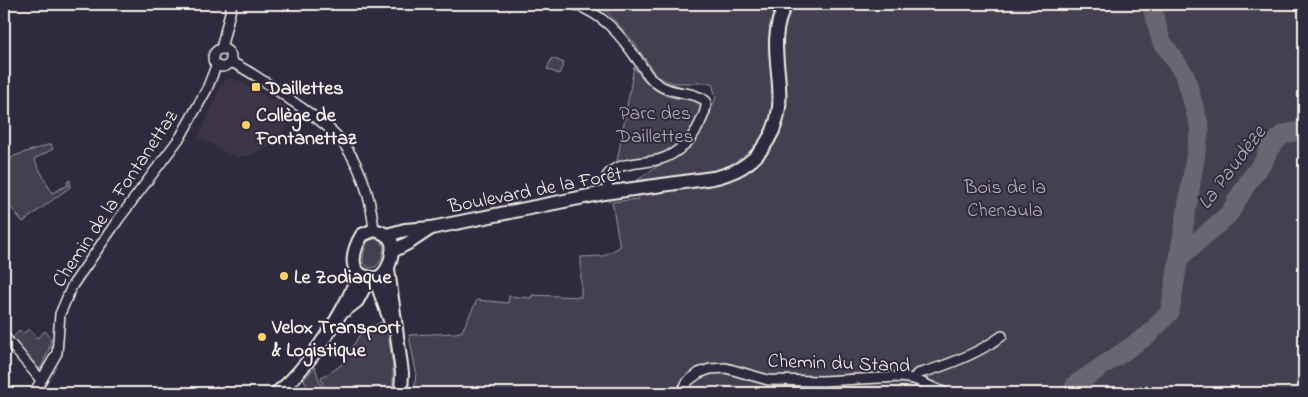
<svg xmlns="http://www.w3.org/2000/svg" width="1308" height="397" viewBox="0 0 1308 397" font-family="'Indie Flower',sans-serif">
	<style>
		.built { fill: #3b3647 }
		.green { fill: #454050; stroke: #9c989c }
		.lines { fill: none; stroke-linecap: round; stroke-linejoin: round }
		.river { stroke: #6a6670; stroke-width: 19 }
		.street-casing { stroke: #f4f1e8; stroke-width: 12 }
		.secondary-casing { stroke: #f4f1e8; stroke-width: 16 }
		.street { stroke: #2f2a3d; stroke-width: 9 }
		.secondary { stroke: #2f2a3d; stroke-width: 12 }
		.poi-dot { fill: #ffd166; stroke: #2f2a3d; stroke-width: 2 }
		.labels { text-anchor: middle; stroke-width: 4; stroke-linejoin: round; paint-order: stroke }
		.poi-label { font-size: 20px; font-weight: bold; fill: #f4f1e8; stroke: #2f2a3d; text-anchor: start }
		.park-label { font-size: 20px; fill: #b7b3b3; stroke: #2f2a3d }
		.street-label { font-size: 20px; fill: #f4f1e8; stroke: #2f2a3d }
		.water-label { font-size: 21px; font-style: italic; fill: #b6b2b2; stroke: #2f2a3d }
	</style>
	<rect width="100%" height="100%" fill="#2f2a3d"/>
	<filter id="ink" filterUnits="userSpaceOnUse"><feTurbulence type="fractalNoise" baseFrequency=".02" numOctaves="2"/><feDisplacementMap in="SourceGraphic" scale="10" xChannelSelector="R" yChannelSelector="G"/><feConvolveMatrix kernelMatrix="1 2 1 2 8 2 1 2 1" color-interpolation-filters="sRGB"/></filter>
	<g filter="url(#ink)">
		<path class="built" d="M231,79L240,81L272,100L274,98L295,113V116L273,145L252,155L237,157L214,148L215,146L199,138L220,87L226,80Z"/>
		<g class="green">
			<path d="M591,4H1304V393H414L416,372L409,335L456,333L462,331L477,300L508,303L509,296L531,298L532,295L581,297V257L603,256L620,247L612,202L638,199L636,181L662,163L691,147L716,98L712,83H673L657,77L633,41L606,11Z"/>
			<path d="M552,58L564,63L559,74L547,69Z"/>
			<path d="M634,67C643,80 655,93 671,97C681,100 693,99 703,103L698,122L691,133L669,153L653,158L617,162Z"/>
			<path d="M51,144L53,149L34,159L52,193L68,185L67,182L70,180V187L23,222L4,199V165L14,156Z"/>
			<path d="M373,239L381,240L384,247C382,257 381,268 370,268L363,263V256L367,242Z"/>
			<path d="M386,320L393,366V393H325L321,377L330,373L341,365L362,331Z"/>
			<path d="M29,329L37,338L45,331L51,338L49,349L41,368L37,369L11,340L20,330L22,334Z"/>
			<path d="M315,367L323,393H309L304,379Z"/>
		</g>
		<g class="lines">
			<g class="river">
				<path d="M1180,257L1229,214L1248,182L1264,161L1269,149L1275,142L1284,134L1304,130"/>
				<path d="M1071,393L1076,384L1148,335L1170,312L1200,128L1185,75L1161,40L1151,4"/>
			</g>
			<defs>
				<g id="street">
					<path d="M574,4C604,15 619,33 637,59C643,67 647,77 656,83C671,95 692,90 706,101C707,110 703,116 700,123C693,139 677,154 661,159C645,164 616,161 607,176L608,193"/>
					<circle cx="222" cy="58" r="9"/>
					<path d="M221,49L232,4"/>
					<path d="M231,62C252,72 270,85 289,99C305,110 324,122 337,136C360,161 371,197 374,230"/>
					<path d="M4,336L41,380"/>
					<path d="M914,379L917,374C946,366 977,354 1002,336"/>
					<path d="M34,393L57,353L60,314L72,286L118,220L181,136L207,89L216,66"/>
					<path d="M681,393L688,381L699,373L710,369L726,368L768,380L821,381L900,377L914,379L945,393"/>
				</g>
				<g id="secondary">
					<path d="M374,230C394,235 395,244 390,262C388,268 385,274 379,277C375,279 371,278 367,277C346,272 354,248 362,235Z"/>
					<path d="M387,235L405,230L431,228L604,193L713,178C732,174 749,166 761,150C802,100 758,53 786,4"/>
					<path d="M393,251L410,242L431,228"/>
					<path d="M388,269L402,373L401,393"/>
					<path d="M375,278L391,323"/>
					<path d="M344,311L357,301L369,278"/>
					<path d="M276,393C301,378 355,300 357,272"/>
				</g>
			</defs>
			<use href="#street" class="street-casing"/>
			<use href="#secondary" class="secondary-casing"/>
			<use href="#street" class="street"/>
			<use href="#secondary" class="secondary"/>
		</g>
	</g>
	<g class="poi-dot">
		<rect x="251" y="82" width="10" height="10" rx="2.5"/>
		<circle cx="246" cy="125" r="5"/>
		<circle cx="284" cy="276" r="5"/>
		<circle cx="262" cy="337" r="5"/>
	</g>
	<g class="labels">
		<g class="poi-label">
			<text x="266" y="94">Daillettes</text>
			<text x="256" y="121">Collège de<tspan x="256" dy="23">Fontanettaz</tspan></text>
			<text x="294" y="283">Le Zodiaque</text>
			<text x="272" y="333">Velox Transport<tspan x="272" dy="23">&amp; Logistique</tspan></text>
		</g>
		<g class="park-label">
			<text x="655" y="119">Parc des<tspan x="655" dy="23">Daillettes</tspan></text>
			<text x="1005" y="193">Bois de la<tspan x="1005" dy="23">Chenaula</tspan></text>
		</g>
		<g class="street-label">
			<text transform="translate(535 189) rotate(-11)" y="7">Boulevard de la Forêt</text>
			<text transform="translate(114 198) rotate(-56)" y="7">Chemin de la Fontanettaz</text>
			<text transform="translate(839 362) rotate(2)" y="7">Chemin du Stand</text>
		</g>
		<g class="water-label">
			<text transform="translate(1231 167) rotate(-53)" y="7">La Paudèze</text>
		</g>
	</g>
	<rect width="1308" height="397" fill="none" stroke="#2f2a3d" stroke-width="20"/>
	<rect x="10" y="10" width="1288" height="377" fill="none" stroke="#f4f1e8" stroke-width="2" filter="url(#ink)"/>
</svg>
